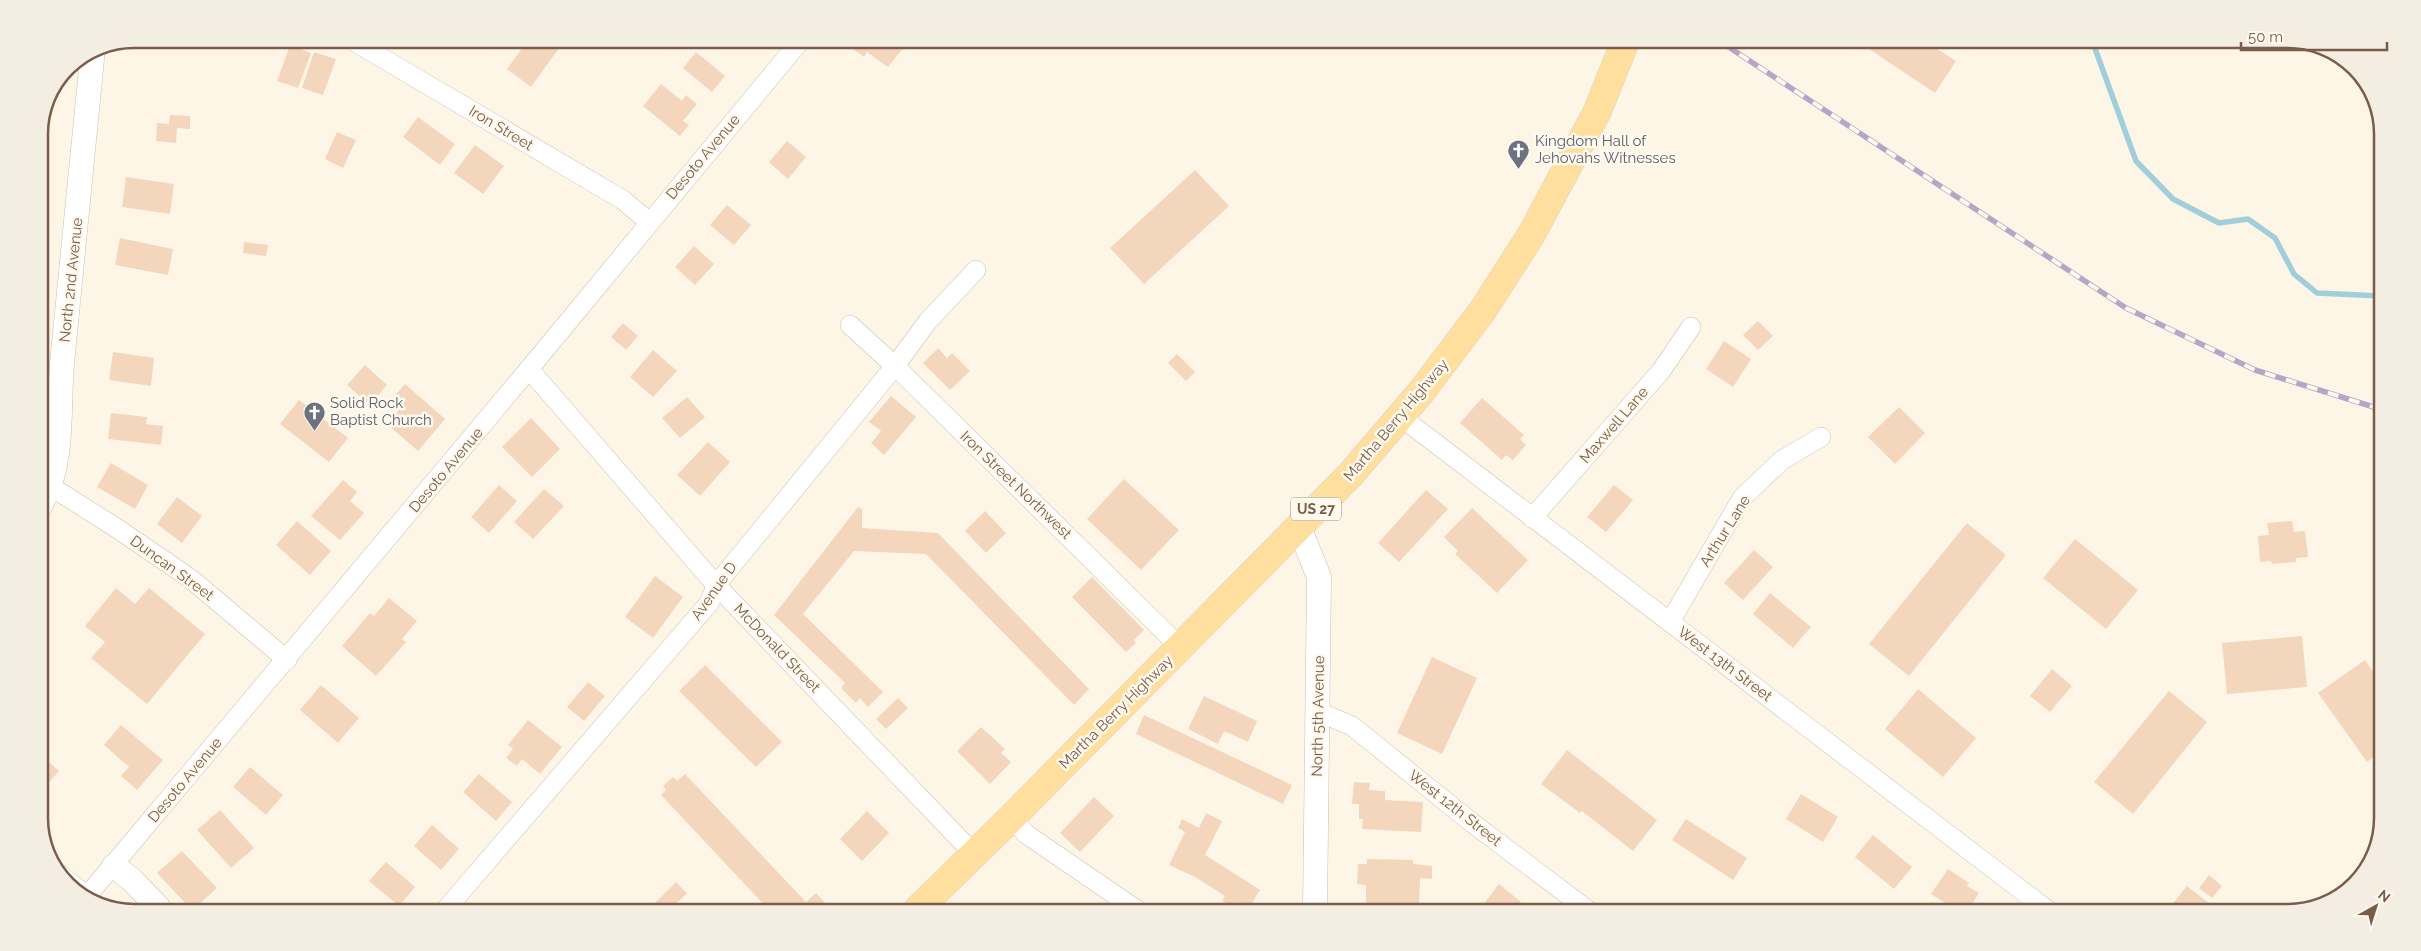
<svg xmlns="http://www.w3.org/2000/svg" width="2421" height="951" viewBox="0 0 2421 951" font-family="Raleway,sans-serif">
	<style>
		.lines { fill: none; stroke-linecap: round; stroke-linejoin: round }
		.stream { stroke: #a0cfdb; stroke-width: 5.5 }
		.building { fill: #f4d6bd }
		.minor-casing { stroke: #d0beac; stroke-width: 20 }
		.tertiary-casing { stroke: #d0beac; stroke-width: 25 }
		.primary-casing { stroke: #dcd5d0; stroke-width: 29 }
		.minor { stroke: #fff; stroke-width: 19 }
		.tertiary { stroke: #fff; stroke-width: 24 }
		.primary { stroke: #fedf9d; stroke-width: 28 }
		.rail-casing { stroke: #b9a4c8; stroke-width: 5.5 }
		.rail { stroke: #fff9ee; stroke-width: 4; stroke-dasharray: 11; stroke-linecap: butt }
		.labels { text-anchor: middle; stroke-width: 5; stroke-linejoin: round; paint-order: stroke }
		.shield { fill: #fff9ee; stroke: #a18c7b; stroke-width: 1 }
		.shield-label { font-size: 14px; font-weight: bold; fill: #795d4a }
		.street-label { font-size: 15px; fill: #795d4a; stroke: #fff9ee }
		.worship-label { font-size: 15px; fill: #5b616d; stroke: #fff9ee; text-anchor: start }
		.rim { fill: none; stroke: #795d4a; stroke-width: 2.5 }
	</style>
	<rect width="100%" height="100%" fill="#fdf6e7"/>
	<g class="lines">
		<path class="stream" d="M2093,43L2136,161L2173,199L2219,223L2248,219L2275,238L2294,274L2317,293L2381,296"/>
	</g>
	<g class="building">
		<path d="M528,40H565L531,87L507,69Z"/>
		<path d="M859,40L895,41L904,47L888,67L867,52L864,57L853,49Z"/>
		<path d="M1860,43H1920L1925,46L1928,43L1956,61L1935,93Z"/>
		<path d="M290,45L311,53L298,88L277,81Z"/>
		<path d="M314,52L336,59L323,95L302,88Z"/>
		<path d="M696,52L725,76L712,92L683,68Z"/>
		<path d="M661,84L682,101L686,95L697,104L683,121L689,125L680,136L643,106Z"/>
		<path d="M170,115L190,116V129L177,128L176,143L156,141L157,123L169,124Z"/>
		<path d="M418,117L455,144L440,165L403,137Z"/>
		<path d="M337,132L356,140L343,168L325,159Z"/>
		<path d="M39,136L47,138L39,163Z"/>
		<path d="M787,141L806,157L788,179L769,162Z"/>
		<path d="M475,145L504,166L483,194L454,173Z"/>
		<path d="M1195,170L1229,206L1144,284L1110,248Z"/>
		<path d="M126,177L174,184L170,214L122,207Z"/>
		<path d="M727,205L751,225L734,245L710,225Z"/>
		<path d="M120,238L173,249L168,275L115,265Z"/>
		<path d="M244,242L268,245L266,256L243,253Z"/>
		<path d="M694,246L714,264L695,285L675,267Z"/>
		<path d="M1758,321L1773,336L1758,350L1743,335Z"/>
		<path d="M623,323L638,336L626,350L611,337Z"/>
		<path d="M1724,341L1751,359L1733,387L1706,369Z"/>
		<path d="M938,348L947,358L952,353L970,371L950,390L923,363Z"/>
		<path d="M653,350L677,371L653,397L630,377Z"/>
		<path d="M113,352L154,358L151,386L109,380Z"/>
		<path d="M1177,354L1195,372L1186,381L1168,363Z"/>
		<path d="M365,365L387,385L370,405L347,385Z"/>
		<path d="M405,384L445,419L418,451L387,424L401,407L392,399Z"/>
		<path d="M891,396L916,417L884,455L871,443L881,431L869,422Z"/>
		<path d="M687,397L705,417L680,438L662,418Z"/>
		<path d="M1482,398L1524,435L1520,439L1526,445L1513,460L1506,455L1502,460L1460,423Z"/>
		<path d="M299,400L348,438L329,462L280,424Z"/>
		<path d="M1899,407L1925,433L1895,464L1868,437Z"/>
		<path d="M111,413L147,417L146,424L163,426L161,445L108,439Z"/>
		<path d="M531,418L560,449L532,477L502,447Z"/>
		<path d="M708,442L730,462L700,496L677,475Z"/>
		<path d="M111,463L148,485L135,509L97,487Z"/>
		<path d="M1124,479L1179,530L1141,570L1087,519Z"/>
		<path d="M343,480L357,492L350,501L364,513L340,540L311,516Z"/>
		<path d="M499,485L517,501L489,533L471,517Z"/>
		<path d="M1614,485L1633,500L1606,532L1587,517Z"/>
		<path d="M544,489L564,506L533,539L514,522Z"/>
		<path d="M1426,490L1448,509L1399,562L1378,543Z"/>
		<path d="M177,497L202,516L182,543L157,524Z"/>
		<path d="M858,507L862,509V528L938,533L1089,689L1074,705L926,554L854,551L803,614L883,692L868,707L860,698L856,703L841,688L845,683L774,615Z"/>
		<path d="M1472,508L1528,560L1497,593L1455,554L1458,551L1444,537Z"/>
		<path d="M985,511L1006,533L986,553L965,531Z"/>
		<path d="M297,521L331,551L310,575L276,545Z"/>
		<path d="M2292,521L2294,532L2305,531L2308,557L2296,558V562L2272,564L2271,561L2260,562L2258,536L2269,535L2267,523Z"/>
		<path d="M1967,523L2006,555L1909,676L1869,644Z"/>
		<path d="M2075,539L2138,590L2106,629L2043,578Z"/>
		<path d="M1754,550L1773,567L1743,600L1724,583Z"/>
		<path d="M655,576L683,597L653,638L625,617Z"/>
		<path d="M1092,577L1144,630L1134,640L1136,643L1126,652L1072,597Z"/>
		<path d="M116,588L135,604L149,588L205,634L147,704L91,658L105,642L85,626Z"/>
		<path d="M1770,593L1811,627L1793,648L1753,614Z"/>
		<path d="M389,598L417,621L402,639L406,642L376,676L342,646L370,613L374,616Z"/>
		<path d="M2302,636L2307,687L2227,694L2222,643Z"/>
		<path d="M1432,657L1477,678L1442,754L1397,733Z"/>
		<path d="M2365,660L2378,679V754L2367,762L2318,693Z"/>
		<path d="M705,665L782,742L756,767L679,691Z"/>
		<path d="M2052,669L2072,686L2050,712L2030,696Z"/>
		<path d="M588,682L605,696L584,721L567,707Z"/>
		<path d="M321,685L359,718L338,743L300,710Z"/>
		<path d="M1918,689L1976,738L1943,777L1885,729Z"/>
		<path d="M2169,691L2207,722L2133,814L2094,782Z"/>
		<path d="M1204,696L1257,721L1248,742L1224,731L1218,744L1188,729Z"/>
		<path d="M898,698L908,708L886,729L876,719Z"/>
		<path d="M1144,715L1292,785L1283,804L1136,734Z"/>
		<path d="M528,720L562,747L540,774L522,759L517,766L506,758L513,749L508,745Z"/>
		<path d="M121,725L163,760L137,790L121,776L129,767L104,745Z"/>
		<path d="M981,727L1005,749L1001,753L1011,762L990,784L957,751Z"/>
		<path d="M1567,750L1657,820L1633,851L1582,811L1580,813L1541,784Z"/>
		<path d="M39,753L59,771L40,793L39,792Z"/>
		<path d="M250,767L283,795L266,815L233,787Z"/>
		<path d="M479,774L512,802L496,821L463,792Z"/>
		<path d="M685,774L806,902L816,893L828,906L826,909H768L661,795L666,790L663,786L673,777L677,781Z"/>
		<path d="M1354,782L1370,783L1369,790L1385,791V800L1423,802L1421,832L1362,829L1363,819H1359V804H1352Z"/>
		<path d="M1801,794L1838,817L1823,842L1786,819Z"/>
		<path d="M1094,797L1114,816L1080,852L1060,833Z"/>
		<path d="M220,810L254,848L231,868L197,830Z"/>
		<path d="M867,811L889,833L862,861L840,839Z"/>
		<path d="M1206,813L1222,821L1205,855L1260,890L1248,910L1235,902L1232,907L1222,901L1225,896L1195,877L1169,865L1185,832L1178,828L1182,819L1199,828Z"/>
		<path d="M1686,819L1747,858L1733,880L1672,840Z"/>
		<path d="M432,825L459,849L441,870L414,846Z"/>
		<path d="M1873,835L1912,867L1894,889L1855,857Z"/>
		<path d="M182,851L217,888L196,907H189L157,873Z"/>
		<path d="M1367,859L1413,860V864L1432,866V879L1420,878L1419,907L1366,905V885L1357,884L1358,864H1367Z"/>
		<path d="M386,862L415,887L399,906L369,881Z"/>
		<path d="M1948,869L1969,883L1967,886L1979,893L1967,911H1958L1931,894Z"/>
		<path d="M2209,875L2222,886L2212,898L2199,888Z"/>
		<path d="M676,882L687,893L677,903L683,909L650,908Z"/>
		<path d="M1499,884L1521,902L1515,910H1479Z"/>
		<path d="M2187,886L2220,912H2166Z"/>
	</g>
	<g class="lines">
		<defs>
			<g id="minor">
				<path d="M350,39L623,200L649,222"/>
				<path d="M850,325L895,366L1180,647"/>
				<path d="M529,369L716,585L973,853"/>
				<path d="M1401,417L2050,912"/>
				<path d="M50,486L118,529L191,579L287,660"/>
				<path d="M1532,518L1661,371L1691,327"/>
				<path d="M1670,622L1742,498L1782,460L1821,437"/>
				<path d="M1319,712L1352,726L1471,822L1589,911"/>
				<path d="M1012,817L1026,834L1137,910"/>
				<path d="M57,872L87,896"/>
				<path d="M87,896L529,369L801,40"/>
				<path d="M447,908L710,602L716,585L895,366L928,321L976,270"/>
			</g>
			<g id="tertiary">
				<path d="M39,508C65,465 58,410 62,363C73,258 83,153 93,49"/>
				<path d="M1299,527L1319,577L1315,910"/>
				<path d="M114,866L132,880L158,907"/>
			</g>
			<path id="primary" d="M918,909L1012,817L1351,474L1421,392L1483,310L1531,235L1597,112L1625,42"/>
		</defs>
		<use href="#minor" class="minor-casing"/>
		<use href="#tertiary" class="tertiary-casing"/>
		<use href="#primary" class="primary-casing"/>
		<use href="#minor" class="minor"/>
		<use href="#tertiary" class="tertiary"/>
		<use href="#primary" class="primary"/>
		<defs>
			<path id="rail" d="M1721,42L2126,308L2255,370L2380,409"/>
		</defs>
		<use href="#rail" class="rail-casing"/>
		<use href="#rail" class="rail"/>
	</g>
	<defs>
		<symbol id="church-pin" viewBox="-11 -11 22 30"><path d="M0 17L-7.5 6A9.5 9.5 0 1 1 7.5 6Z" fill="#6b7280" stroke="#fff9ee"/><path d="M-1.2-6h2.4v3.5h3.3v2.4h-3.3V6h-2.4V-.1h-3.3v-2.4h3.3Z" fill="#fff"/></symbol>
	</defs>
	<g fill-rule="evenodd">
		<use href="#church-pin" x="1506" y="138" width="25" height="34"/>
		<use href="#church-pin" x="302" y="400" width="25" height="34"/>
	</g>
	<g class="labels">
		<rect class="shield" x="1291" y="497.5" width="50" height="23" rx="4"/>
		<g class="shield-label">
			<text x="1316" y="514">US 27</text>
		</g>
		<g class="street-label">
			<text transform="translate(501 128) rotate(31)" y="5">Iron Street</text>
			<text transform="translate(703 157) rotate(-50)" y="5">Desoto Avenue</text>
			<text transform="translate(71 280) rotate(-84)" y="5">North 2nd Avenue</text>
			<text transform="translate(1396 420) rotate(-50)" y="5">Martha Berry Highway</text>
			<text transform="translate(1614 425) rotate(-49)" y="5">Maxwell Lane</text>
			<text transform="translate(446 470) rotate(-50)" y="5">Desoto Avenue</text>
			<text transform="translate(1016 485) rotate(44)" y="5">Iron Street Northwest</text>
			<text transform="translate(1725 531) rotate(-58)" y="5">Arthur Lane</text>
			<text transform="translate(172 568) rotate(36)" y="5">Duncan Street</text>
			<text transform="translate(714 591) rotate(-55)" y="5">Avenue D</text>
			<text transform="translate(777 648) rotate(46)" y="5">McDonald Street</text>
			<text transform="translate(1725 664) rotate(37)" y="5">West 13th Street</text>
			<text transform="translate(1116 712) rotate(-45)" y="5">Martha Berry Highway</text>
			<text transform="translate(1318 716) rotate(-89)" y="5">North 5th Avenue</text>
			<text transform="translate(185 780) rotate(-50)" y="5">Desoto Avenue</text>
			<text transform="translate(1455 808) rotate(38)" y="5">West 12th Street</text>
		</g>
		<g class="worship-label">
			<text x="1535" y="146">Kingdom Hall of<tspan x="1535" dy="17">Jehovahs Witnesses</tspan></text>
			<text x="330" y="408">Solid Rock<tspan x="330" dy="17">Baptist Church</tspan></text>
		</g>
	</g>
	<path d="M0 0H2421V951H0ZM134 48H2288A86 86 0 0 1 2374 134V818A86 86 0 0 1 2288 904H134A86 86 0 0 1 48 818V134A86 86 0 0 1 134 48Z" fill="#f4ede1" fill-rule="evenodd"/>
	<path class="rim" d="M134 48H2288A86 86 0 0 1 2374 134V818A86 86 0 0 1 2288 904H134A86 86 0 0 1 48 818V134A86 86 0 0 1 134 48Z"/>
	<g transform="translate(2376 906) rotate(39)" stroke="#fff9ee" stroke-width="4" paint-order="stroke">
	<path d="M0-4L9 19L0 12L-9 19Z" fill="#795d4a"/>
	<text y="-8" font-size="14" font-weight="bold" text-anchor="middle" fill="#795d4a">N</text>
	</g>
	<path d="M2241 42v8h146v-8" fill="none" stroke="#795d4a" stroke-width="2.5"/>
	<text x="2248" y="42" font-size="15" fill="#795d4a" stroke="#fff9ee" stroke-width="4" paint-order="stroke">50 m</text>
</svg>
